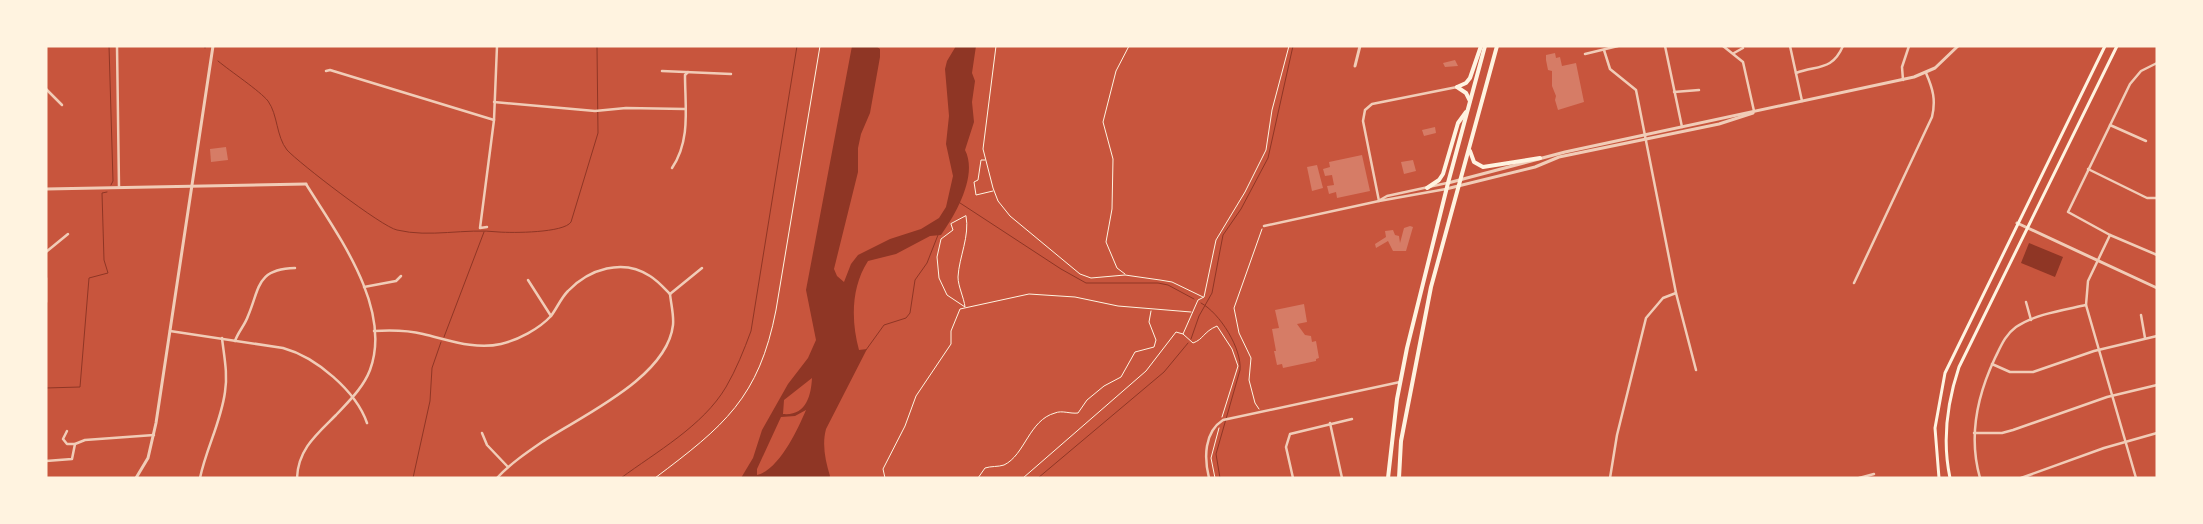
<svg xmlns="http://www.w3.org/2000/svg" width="2203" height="524" viewBox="0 0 2203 524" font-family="Overpass,sans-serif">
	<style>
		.water { fill: #8f3625; fill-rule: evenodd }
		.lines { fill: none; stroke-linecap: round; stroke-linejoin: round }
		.stream { stroke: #8f3625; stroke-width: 1 }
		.building { fill: #d67c66 }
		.path { stroke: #fff3e0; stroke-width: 1 }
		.minor { stroke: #f1ccb7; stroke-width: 2.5 }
		.tertiary { stroke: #f1ccb7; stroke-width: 3 }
		.secondary { stroke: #fff3e0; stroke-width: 3 }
		.primary { stroke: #fff3e0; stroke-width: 4 }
	</style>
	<rect width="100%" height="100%" fill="#c8553d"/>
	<g class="water">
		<path d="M852,46H876L880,49V57L870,113L861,134L858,148V172L834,269L837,276L844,282L851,264L858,255L890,239L921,229L939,218L946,207L953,176L946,144L949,116L945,69L947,61L956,46H976L972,73L975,81L972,102L974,122L965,150C978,175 956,214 941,235L930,236L896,254L868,261C851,287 851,321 859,350L867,349L826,429C822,444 825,460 830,476L829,478H741L753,458L762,430L788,384L808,358L816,340L806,290ZM812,378C811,396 806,416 783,414L784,400ZM806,410C798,429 779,470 757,475V469L781,417L795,416Z"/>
		<path d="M2029,243L2063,257L2055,277L2021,263Z"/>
	</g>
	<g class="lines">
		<g class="stream">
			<path d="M109,46L113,181L111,185"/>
			<path d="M205,46V48"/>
			<path d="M218,61C230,71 260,91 268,101C278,115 276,136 287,150C299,163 382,227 397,230C430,238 465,228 499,232C512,233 564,233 571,222L598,133L597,46"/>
			<path d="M957,201L1061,269L1086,283H1158L1168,285L1194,299"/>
			<path d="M1201,303C1220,313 1242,349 1240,370L1216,454L1220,478"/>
			<path d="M444,337L484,232"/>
			<path d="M1191,339L1199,316L1212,293L1223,235L1241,209L1268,158L1293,46"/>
			<path d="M866,350L884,325L906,318L910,313L915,280L927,263L938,235"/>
			<path d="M46,388L80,387L89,278L108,273L104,260L102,193L107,192"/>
			<path d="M413,478L430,401L432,368L441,342"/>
			<path d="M621,478C656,452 703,426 726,387C736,370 744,350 751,331L797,46"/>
			<path d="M1038,478L1164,372L1188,343"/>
		</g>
	</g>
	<g class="building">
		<path d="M1555,53L1556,58L1560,57L1562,66L1576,63L1584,102L1558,110L1555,100L1556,96L1552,86V71L1548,70L1546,60V55Z"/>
		<path d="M1455,60L1458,66L1445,67L1443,63Z"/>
		<path d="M1435,127L1436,133L1424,136L1422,130Z"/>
		<path d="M226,147L228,160L211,162L210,149Z"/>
		<path d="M1362,155L1370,191L1337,198L1336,192L1329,194L1327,186L1334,185L1332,175L1325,176L1323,169L1330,167L1329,162Z"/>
		<path d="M1413,160L1416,171L1404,174L1401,162Z"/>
		<path d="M1317,165L1323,188L1312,191L1307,167Z"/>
		<path d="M1410,226L1413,227L1406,251H1393L1388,241L1376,248L1375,244L1386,237L1385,231L1393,230L1395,235L1399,236L1400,243L1404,228Z"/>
		<path d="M1304,304L1307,322L1297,324L1305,335L1311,336L1312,342L1316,341L1319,358L1316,359V361L1283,368L1282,364L1277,365L1274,351H1276L1272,329L1279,328L1275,310Z"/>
	</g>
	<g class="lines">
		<g class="path">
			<path d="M996,46L983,149L993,188L998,201L1010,216L1080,274L1091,278L1125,275L1160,280L1172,282L1203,297"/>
			<path d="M985,160H981L978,180L974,182L976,195L993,191"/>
			<path d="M966,216C970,236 959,257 958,277C958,286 964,298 965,307L947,295L939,278L937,257L941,239L953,230L951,224Z"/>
			<path d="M1125,274L1117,268L1106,242L1112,209L1113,159L1103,122L1116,71L1129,46"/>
			<path d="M1183,334L1193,343C1204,339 1203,332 1217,326L1232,349L1238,366L1222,417"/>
			<path d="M1259,409L1255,403L1249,380L1251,358L1239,333L1234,308L1262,229"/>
			<path d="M655,478C724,426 759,398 776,310L820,46"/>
			<path d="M885,478L883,469L905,426L916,396L951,344V331L960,309L1029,294L1075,297L1118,306L1191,312"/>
			<path d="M978,478L985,468C991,466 998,467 1004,465C1025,455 1029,420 1055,413C1062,410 1070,414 1078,413L1087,400L1104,386L1121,377L1135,352L1154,347L1156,340L1149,322L1151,311"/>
			<path d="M1023,478L1146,371L1176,332L1183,334L1198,300L1204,297L1216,240L1245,192L1266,150L1272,110L1289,46"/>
			<path d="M1215,478L1211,458L1219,428"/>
		</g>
		<g class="minor">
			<path d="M117,46L119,187"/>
			<path d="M1665,46L1682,127"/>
			<path d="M1723,46L1743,62L1754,111"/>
			<path d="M1790,46L1802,101"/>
			<path d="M1604,50L1610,69L1636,90L1676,293L1696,370"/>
			<path d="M1734,53L1743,48"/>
			<path d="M1585,54L1618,46"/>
			<path d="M2157,63L2141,71L2130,84L2068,212L2110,235L2157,255"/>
			<path d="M326,71L330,70L494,120"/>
			<path d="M662,71L731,74"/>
			<path d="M1796,73C1818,65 1832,71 1843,46"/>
			<path d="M1903,80L1902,67L1909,46"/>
			<path d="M46,89L62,105"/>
			<path d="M1674,92L1699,90"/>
			<path d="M494,102L595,111L626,108L685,109"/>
			<path d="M2110,125L2146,141"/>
			<path d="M672,168C691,140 685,107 685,75L688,72"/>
			<path d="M2088,169L2147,198H2157"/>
			<path d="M1380,200L1387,196L1447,183"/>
			<path d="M1379,201L1363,121L1365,110L1372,104L1457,87"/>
			<path d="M1264,226L1379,201L1446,189"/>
			<path d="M487,227L480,228L494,120L497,46"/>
			<path d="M2110,235L2088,281L2086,305L2136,478"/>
			<path d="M46,252L68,234"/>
			<path d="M46,278V302"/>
			<path d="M528,280L551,316"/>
			<path d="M1854,283L1932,117C1936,100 1933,89 1926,73"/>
			<path d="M364,287L396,281L401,276"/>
			<path d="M670,294L702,268"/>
			<path d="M2026,302L2031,320"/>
			<path d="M2141,315L2145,338"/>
			<path d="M170,331L283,348C316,357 356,391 367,423"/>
			<path d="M374,331C391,330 407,330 423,334C449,340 475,350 501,344C518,340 539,329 551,316C557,308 561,298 568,291C589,269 623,258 650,276C658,281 664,288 670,294"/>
			<path d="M235,341C238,332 245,325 248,316C260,288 256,269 295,268"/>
			<path d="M1992,364L2010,372H2033L2094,351L2157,336"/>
			<path d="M1330,423L1342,478"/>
			<path d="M67,431L63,439L67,444H75L85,440L154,435"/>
			<path d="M482,433L487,445L508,467"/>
			<path d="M1974,433H2002L2013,430L2107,397L2157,385"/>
			<path d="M46,461L72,459L75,444"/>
			<path d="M200,478C206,449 221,422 225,392C228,374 224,356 222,338"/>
			<path d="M297,478C298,449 317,434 336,415C349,401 363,388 370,370C393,308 337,234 306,184"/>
			<path d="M497,478C510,464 526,453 542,442C581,416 667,378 673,325C674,315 671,304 670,294"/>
			<path d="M1209,478C1204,458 1204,432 1223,420L1400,382"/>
			<path d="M1293,478L1286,447L1290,434L1352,419"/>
			<path d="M1610,478L1617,435L1646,318L1663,298L1676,293"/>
			<path d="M1859,478L1874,474"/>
			<path d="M1980,478C1968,436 1977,396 1995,358C2001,346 2005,335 2016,327C2035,314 2064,310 2086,305"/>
			<path d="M2021,478L2104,448L2157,433"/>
		</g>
		<g class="tertiary">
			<path d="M1355,66L1360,46"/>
			<path d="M1448,183L1565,152L1914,77L1935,68L1958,46"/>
			<path d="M46,189L306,184"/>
			<path d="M1446,189L1535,167L1559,157L1719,124L1753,113"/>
			<path d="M2017,223L2157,288"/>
			<path d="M136,478L148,458L156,423L213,46"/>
		</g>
		<g class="secondary">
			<path d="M1939,478L1935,428L1945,373L2105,46"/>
			<path d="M1950,478C1942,440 1947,403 1959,367L2117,46"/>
		</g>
		<g class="primary">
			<path d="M1457,87L1466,83L1470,78L1481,46"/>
			<path d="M1457,87L1466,93L1470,101"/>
			<path d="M1470,151L1474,162L1483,167L1540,158"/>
			<path d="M1427,188L1439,180L1443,174L1458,123L1466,112"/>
			<path d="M1388,478L1397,399L1407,348L1448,183L1485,46"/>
			<path d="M1399,478L1401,441L1431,287L1497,46"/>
		</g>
	</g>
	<rect width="2203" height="524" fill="none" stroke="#fff3e0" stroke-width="95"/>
</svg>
